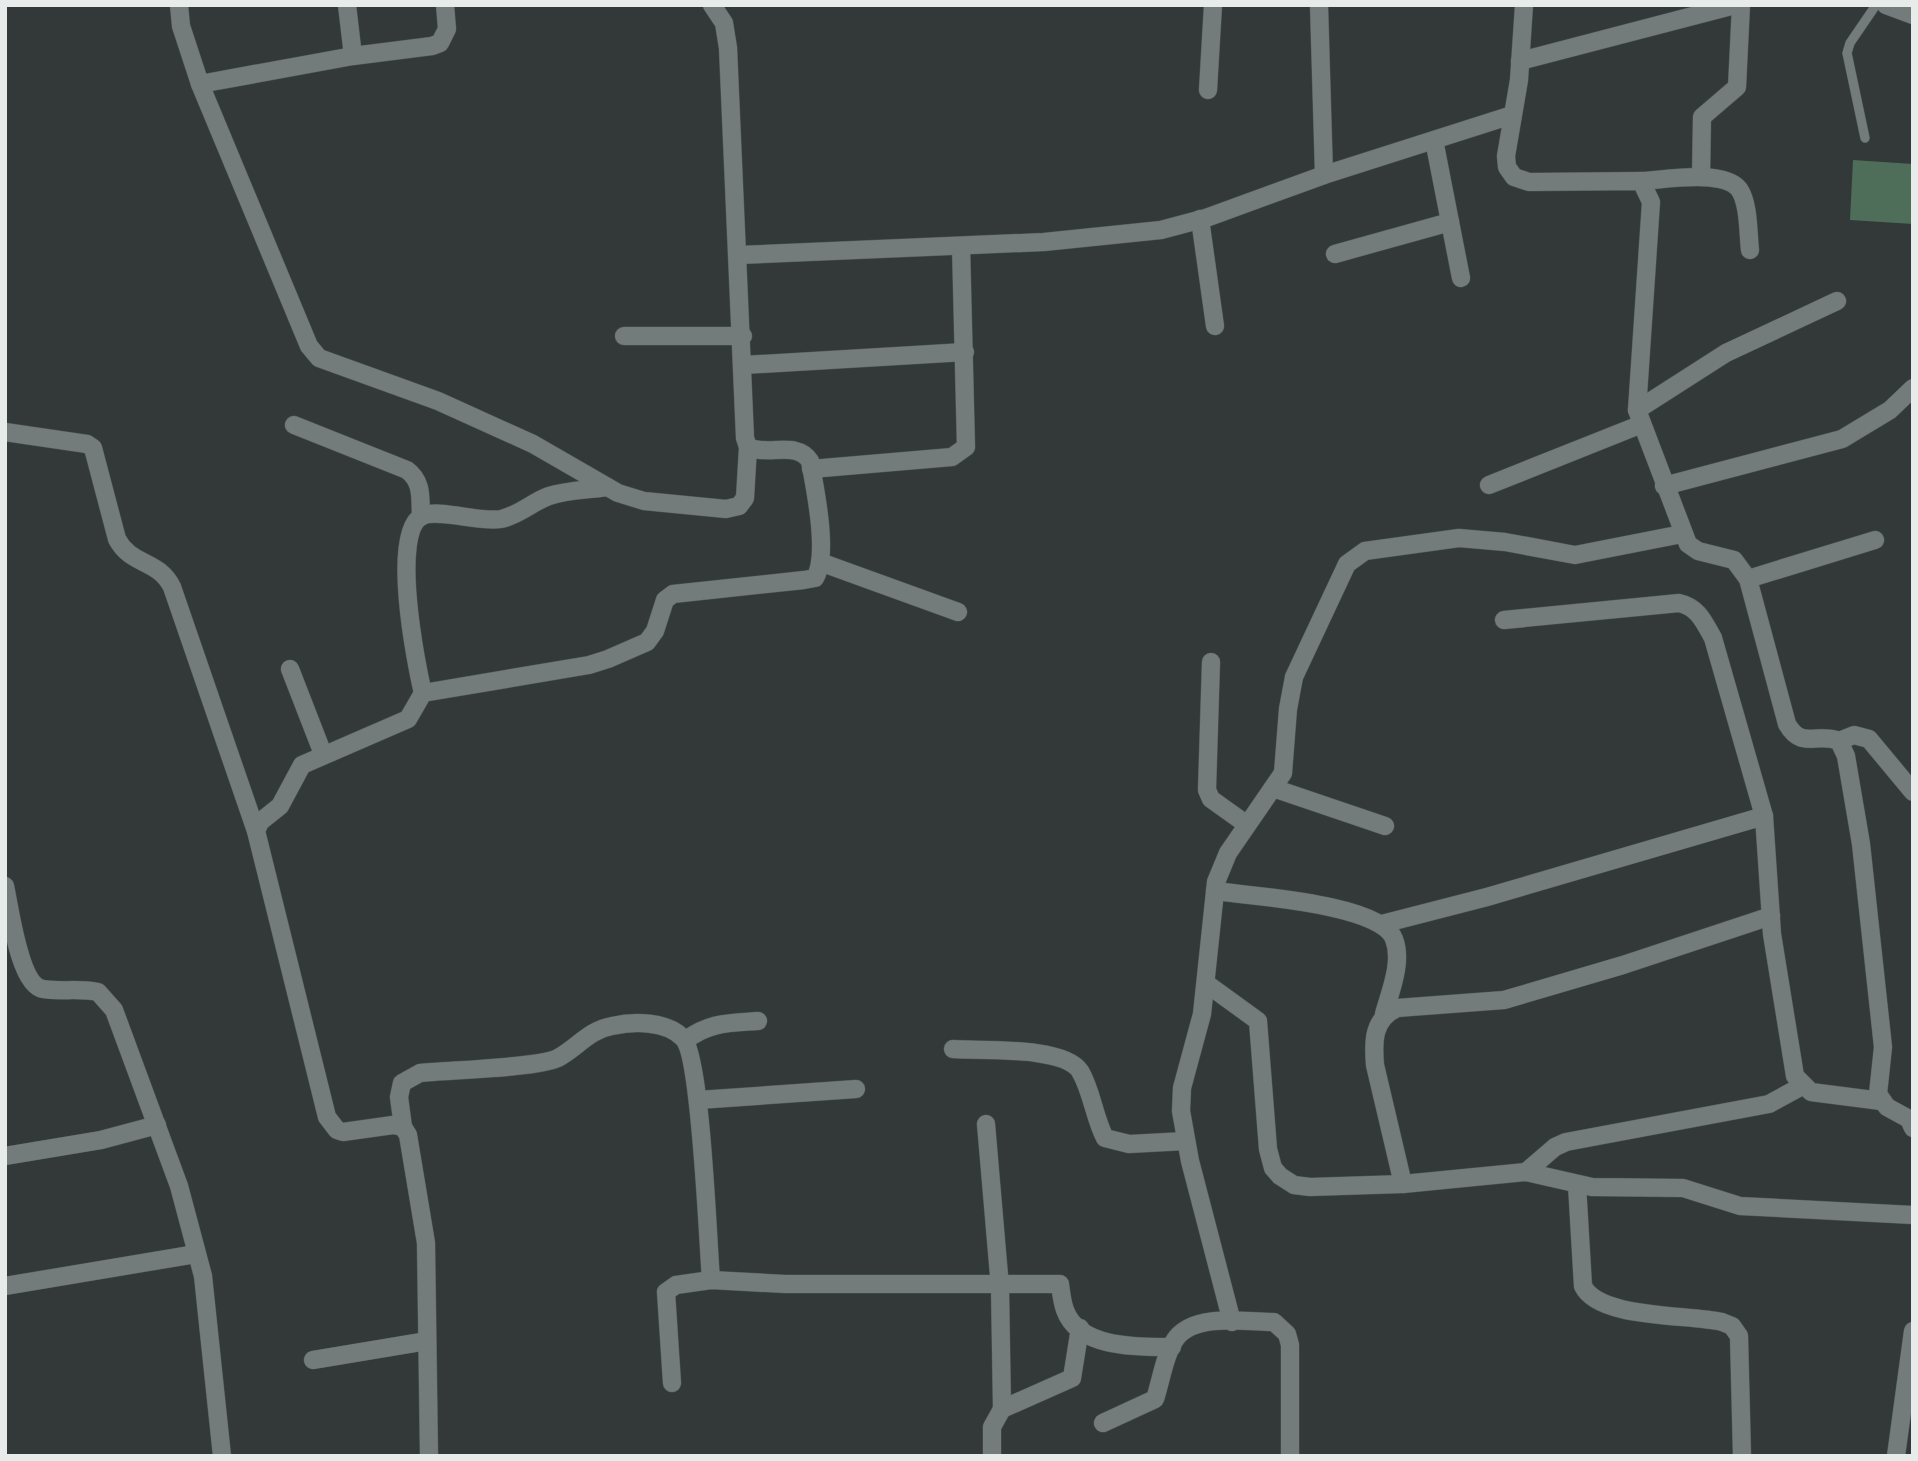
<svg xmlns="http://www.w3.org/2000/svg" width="1918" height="1461" viewBox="0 0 1918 1461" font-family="'Alegreya Sans',sans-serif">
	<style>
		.building { fill: #4e6e59 }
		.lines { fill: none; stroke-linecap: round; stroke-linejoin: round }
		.service-casing { stroke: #4f5654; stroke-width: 10 }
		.minor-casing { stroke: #4f5654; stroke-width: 19 }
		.service { stroke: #737c7a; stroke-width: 9 }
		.minor { stroke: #737c7a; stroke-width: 18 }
	</style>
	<rect width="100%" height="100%" fill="#323938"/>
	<path class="building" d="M1853,160L1913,164V224L1850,220Z"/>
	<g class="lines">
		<defs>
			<path id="service" d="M1865,138L1847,53L1850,43L1876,5"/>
			<g id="minor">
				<path d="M179,5L181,26L200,84L309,346L319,358L438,401L533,444L618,493L644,501L726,509L739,506L745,498L748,447"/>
				<path d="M347,5L353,56"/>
				<path d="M1319,5L1324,175"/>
				<path d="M1524,5L1519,80L1506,156L1507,167L1514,177L1529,182L1641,181L1651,202L1637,410L1688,544L1698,551L1734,560L1748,579L1787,724C1802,750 1816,732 1839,741L1846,756L1861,844L1883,1047L1878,1094L1887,1107L1909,1119L1913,1128"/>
				<path d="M1886,5L1913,15"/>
				<path d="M1520,61L1735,5"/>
				<path d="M200,84L353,56L432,46L440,43L447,29L445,5"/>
				<path d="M1208,90L1213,5"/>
				<path d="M1434,140L1461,278"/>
				<path d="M1701,177L1702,117L1737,87L1741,5"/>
				<path d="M1641,181C1664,180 1723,169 1739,189C1749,203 1748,233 1750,250"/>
				<path d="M1200,219L1215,326"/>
				<path d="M1335,254L1450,222"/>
				<path d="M739,255L1044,242L1161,230L1206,218L1324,175L1512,115"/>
				<path d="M624,336H743"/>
				<path d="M744,365L965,352"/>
				<path d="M1637,410L1726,353L1837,301"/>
				<path d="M294,425L407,470C423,482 420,498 421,517"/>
				<path d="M5,432L87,444L93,448L117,539C131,566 158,559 172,587L256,831"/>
				<path d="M811,469L952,457L966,447L961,246"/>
				<path d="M1489,485L1642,424"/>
				<path d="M1664,486L1842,439L1890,410L1913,388"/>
				<path d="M820,562L958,612"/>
				<path d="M1748,579L1875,540"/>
				<path d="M1504,620L1679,603C1698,607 1704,622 1713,638L1764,816"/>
				<path d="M1211,662L1207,790L1211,799L1246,824"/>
				<path d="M290,669L323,754"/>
				<path d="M423,693C416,664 390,532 422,516C439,508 479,523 501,519C520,515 532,502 549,496C567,490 589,490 607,487"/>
				<path d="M1839,741L1854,735L1869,739L1913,792"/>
				<path d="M1273,788L1385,826"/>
				<path d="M5,886C10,908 19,985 43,989C61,992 79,988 98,992L114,1010L179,1186L203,1276L222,1456"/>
				<path d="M1215,891C1250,896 1382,904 1394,939C1403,962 1390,992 1384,1014"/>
				<path d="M1382,924L1487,897L1764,816L1772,934L1795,1076L1811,1092L1881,1101"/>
				<path d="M1207,984L1258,1021L1268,1149L1273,1168L1280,1176L1294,1185L1310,1187L1403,1184L1526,1172L1592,1187L1683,1188L1740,1206L1913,1215"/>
				<path d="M686,1040C709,1022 730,1023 758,1021"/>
				<path d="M953,1049C982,1051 1064,1046 1080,1071C1092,1091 1094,1117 1105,1138L1129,1144L1186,1141"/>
				<path d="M698,1100L856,1089"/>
				<path d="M986,1124L1000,1287L1002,1409"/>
				<path d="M403,1127L399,1097L402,1083L420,1073C448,1070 538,1068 558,1058C578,1047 589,1030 612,1026C634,1021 667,1021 683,1038C701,1056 708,1244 711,1280"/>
				<path d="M5,1156L101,1140L157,1125"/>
				<path d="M1526,1172L1555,1147L1566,1142L1769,1104L1802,1086"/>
				<path d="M1403,1184L1375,1065C1373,1041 1373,1019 1397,1008L1504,1000L1623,965L1771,916"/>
				<path d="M1577,1185L1583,1286C1599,1319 1688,1314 1722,1322L1732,1326L1739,1336L1742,1456"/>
				<path d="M5,1286L196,1254"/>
				<path d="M1232,1322L1190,1161L1181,1111L1182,1088L1202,1014L1216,882L1228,853L1283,773L1288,709L1294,677L1347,564L1365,551L1459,538L1505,542L1575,555L1682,534"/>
				<path d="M313,1360L427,1341"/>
				<path d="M672,1383L666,1292L676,1285L711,1280L785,1284H1060C1061,1292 1062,1302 1065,1310C1079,1349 1139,1347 1172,1347"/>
				<path d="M1103,1423L1155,1399C1161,1381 1165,1352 1177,1337C1197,1313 1246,1322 1274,1322L1287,1334L1290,1345V1456"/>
				<path d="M429,1456L426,1243L408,1135L403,1127L393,1125L343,1132L337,1130L327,1117L256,831L260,822L280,806L302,765L408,719L423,693L589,665L608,659L647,642L655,631L665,600L673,594L804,580L815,578C829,555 815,488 810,461C798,442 773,454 754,449L748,447L745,438L728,48L724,23L712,5"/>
				<path d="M992,1456V1427L1002,1409L1072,1378L1080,1328"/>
				<path d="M1896,1456L1913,1331"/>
			</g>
		</defs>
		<use href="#service" class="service-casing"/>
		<use href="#minor" class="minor-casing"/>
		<use href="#service" class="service"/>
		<use href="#minor" class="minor"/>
	</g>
	<rect width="1918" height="1461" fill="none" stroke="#e7eceb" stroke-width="14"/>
</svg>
